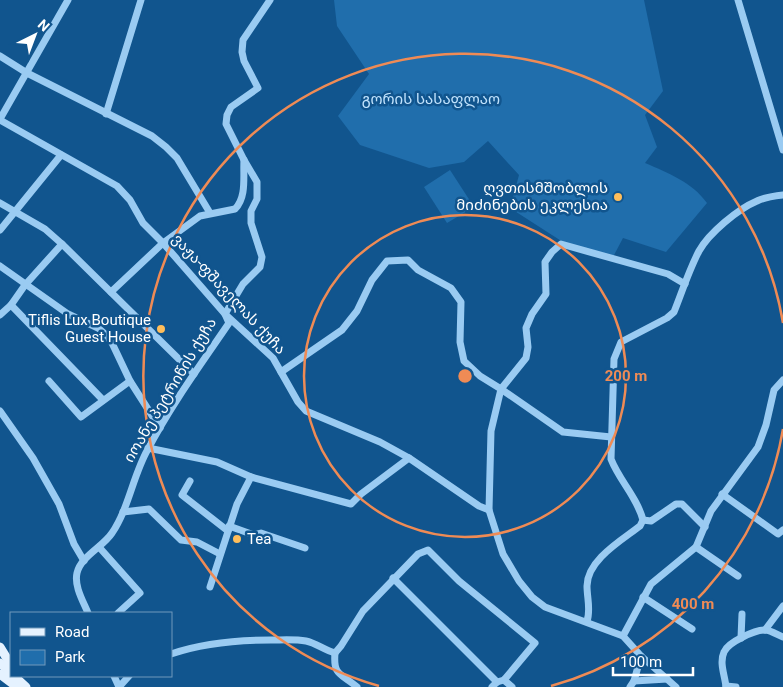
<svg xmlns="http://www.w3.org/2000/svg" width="783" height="687" viewBox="0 0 783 687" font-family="Roboto,'Noto Sans Georgian',sans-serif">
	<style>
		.green { fill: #206eac }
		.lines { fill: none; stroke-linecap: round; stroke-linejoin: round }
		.minor { stroke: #9acbf2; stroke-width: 7 }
		.major { stroke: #e5f2ff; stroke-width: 9 }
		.ring { fill: none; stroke: #ef8b55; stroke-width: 2.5 }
		.poi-dot { fill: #ffbe5b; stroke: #11558e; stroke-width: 2 }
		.labels { text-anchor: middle; stroke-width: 5; stroke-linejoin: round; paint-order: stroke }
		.park-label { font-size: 15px; fill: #c1e3fd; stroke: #11558e }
		.poi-label { font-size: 15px; fill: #fff; stroke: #11558e; text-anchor: end }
		.street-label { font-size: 15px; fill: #fff; stroke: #11558e }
		.centre { fill: #ef8b55; stroke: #11558e; stroke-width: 2.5 }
		.ring-label { font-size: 15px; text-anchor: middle; font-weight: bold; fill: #ef8b55; stroke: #11558e; stroke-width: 5; stroke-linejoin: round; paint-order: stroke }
	</style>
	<rect width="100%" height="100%" fill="#11558e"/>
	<g class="green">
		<path d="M334,0H644L663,91L645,115L657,147L645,163C668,173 692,182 707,203L666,252L623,238L613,257L566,244L510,208L519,175L488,141L464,162L429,168L360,145L338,116L369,74L337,26Z"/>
		<path d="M450,170L474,207L447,223L424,187Z"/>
	</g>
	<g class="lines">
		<g class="minor">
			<path d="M738,0L783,150"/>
			<path d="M0,56L27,73L152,136L166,147L177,158L210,213"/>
			<path d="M106,114L141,0"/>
			<path d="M0,119L68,0"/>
			<path d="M0,120L117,186L130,200L143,223L163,243L225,314L273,358L298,402L306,411L380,442L409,458L479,506L489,510L503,554L519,581L532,597L545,607L623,636L641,656L676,687"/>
			<path d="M0,203L45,229L62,244L194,374"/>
			<path d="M0,230L61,155"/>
			<path d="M0,266L68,314L98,328L106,335L112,343L130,381L160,428"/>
			<path d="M111,292L163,243L200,216L235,209C247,197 243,176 244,160"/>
			<path d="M11,305L103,400"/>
			<path d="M0,315L11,305L25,285L62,244"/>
			<path d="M281,372L342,330L357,311L372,280L387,261L408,260L418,270L451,288L461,302L460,342L464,361L480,376L501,389L563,432L611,437"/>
			<path d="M49,381L81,417L130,381"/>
			<path d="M0,411L33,458L59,504L74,544L84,561"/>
			<path d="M148,448L217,462L251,477L351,504L361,494L409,458"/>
			<path d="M190,481L182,495L228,531"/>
			<path d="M722,494L778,534L783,530"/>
			<path d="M489,510L491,431L501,389L526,358L528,347L526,328L532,314L546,294L545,262L552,252L561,244L668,274L685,284"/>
			<path d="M123,512L149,509L181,540L197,542L220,554"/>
			<path d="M643,520L651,521L676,504H682L705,527"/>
			<path d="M229,526L254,535L261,533L305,548"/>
			<path d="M99,547L140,593L118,613"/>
			<path d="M696,547L738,576"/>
			<path d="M393,578L497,682"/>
			<path d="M210,587L237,504L251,477"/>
			<path d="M643,597L692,629"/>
			<path d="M88,613C83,601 74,586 77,573C81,556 103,547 112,533C129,508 133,475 148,449C171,405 201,364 229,323L225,314L243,284L260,267L262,257L251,223V211L257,199V182L244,160L226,124L227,115L231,107L258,88L244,61L242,52L243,40L270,0"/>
			<path d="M587,621C591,610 587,598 587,586C587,560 622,540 640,526L643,520C637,497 619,480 611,459L614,359L621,342L667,318L674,312C682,292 689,270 699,251C709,233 738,209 757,201C765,197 774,196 783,195"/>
			<path d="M765,630L783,606"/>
			<path d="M623,636L651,584L696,547L711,511L758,447L766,425L774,390L783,380"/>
			<path d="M741,638L742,614"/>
			<path d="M335,653C333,676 341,673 357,687"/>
			<path d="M171,654C203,643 237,640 271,640C282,640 295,639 306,641C316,643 324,650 335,653L341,646L363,611L418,554L428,550L459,581L535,643L504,680L497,682L492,687"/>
			<path d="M114,676L119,687"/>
			<path d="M504,680L512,687"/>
			<path d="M634,681L667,679"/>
			<path d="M726,686L736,687"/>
			<path d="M119,687L129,676"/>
			<path d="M630,687L634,681L641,656"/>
			<path d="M726,687C725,676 719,663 724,652C728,642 755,630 765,630C770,630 778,635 783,637"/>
		</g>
		<g class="major">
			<path d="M0,647L11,665"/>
			<path d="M0,663L11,673"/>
			<path d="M0,674L17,687"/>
			<path d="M14,676L26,687"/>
		</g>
	</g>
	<g class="ring">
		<circle cx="465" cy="376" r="161"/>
		<path d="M783 429A322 322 0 0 1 551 686M379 686A322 322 0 1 1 783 323"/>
	</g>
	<g class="poi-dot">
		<circle cx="618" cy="197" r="5"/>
		<circle cx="161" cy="329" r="5"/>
		<circle cx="237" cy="539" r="5"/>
	</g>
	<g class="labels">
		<g class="park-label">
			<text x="431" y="104">გორის სასაფლაო</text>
		</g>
		<g class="poi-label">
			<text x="608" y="193">ღვთისმშობლის<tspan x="608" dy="17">მიძინების ეკლესია</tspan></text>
			<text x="151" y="325">Tiflis Lux Boutique<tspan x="151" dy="17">Guest House</tspan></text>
			<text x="247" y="544" text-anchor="start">Tea</text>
		</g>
		<g class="street-label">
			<text transform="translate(229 294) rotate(47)" y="5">ვაჟა-ფშაველას ქუჩა</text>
			<text transform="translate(170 390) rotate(-59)" y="5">იოანე პეტრიწის ქუჩა</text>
		</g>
	</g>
	<circle cx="465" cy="376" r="8" class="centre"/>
	<g class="ring-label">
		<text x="626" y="381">200 m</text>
		<text x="693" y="609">400 m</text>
	</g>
	<rect x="10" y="612" width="162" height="65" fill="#11558e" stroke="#7099bb"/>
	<rect x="20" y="628" width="25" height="8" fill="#e5f2ff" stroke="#7099bb"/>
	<text x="55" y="637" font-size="15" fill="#ffffff">Road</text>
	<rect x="20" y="650" width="25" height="15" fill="#206eac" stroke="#7099bb"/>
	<text x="55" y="662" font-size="15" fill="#ffffff">Park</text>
	<g transform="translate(35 35) rotate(42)" stroke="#11558e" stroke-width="4" paint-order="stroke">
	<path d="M0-4L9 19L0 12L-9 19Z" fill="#ffffff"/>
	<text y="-8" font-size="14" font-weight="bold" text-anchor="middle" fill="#ffffff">N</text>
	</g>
	<path d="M613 667v8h80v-8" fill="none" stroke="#ffffff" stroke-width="2.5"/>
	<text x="620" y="667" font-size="15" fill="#ffffff" stroke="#11558e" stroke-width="4" paint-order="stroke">100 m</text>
</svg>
